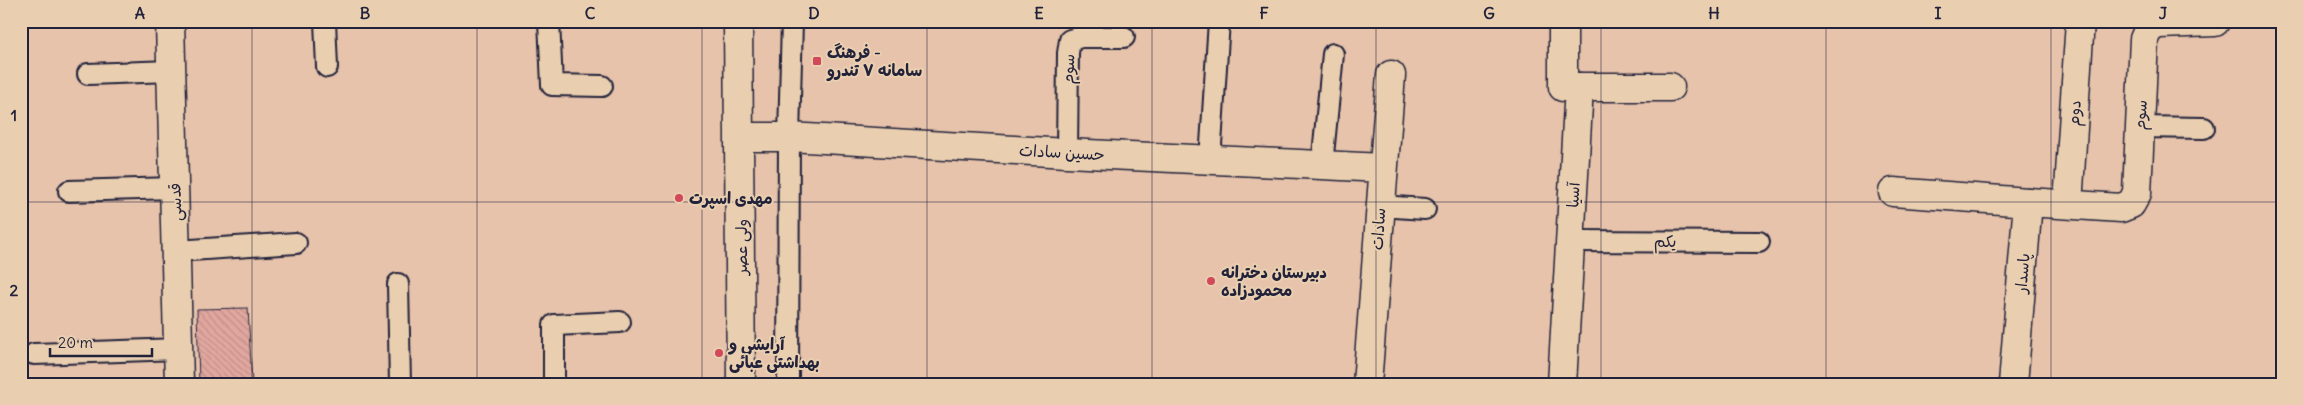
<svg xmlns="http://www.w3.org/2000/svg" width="2303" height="405" viewBox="0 0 2303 405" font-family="Delius,'Playpen Sans Arabic',sans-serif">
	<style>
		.building { fill: url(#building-back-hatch); stroke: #22223b }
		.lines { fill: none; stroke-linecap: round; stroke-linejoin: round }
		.service-casing { stroke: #22223b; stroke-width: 24 }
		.minor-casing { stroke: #22223b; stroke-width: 31 }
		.primary-casing { stroke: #22223b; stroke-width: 31 }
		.service { stroke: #e9cfb0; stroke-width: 20 }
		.minor { stroke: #e9cfb0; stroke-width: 28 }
		.primary { stroke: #e9cfb0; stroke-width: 28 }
		.grid { fill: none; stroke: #22223b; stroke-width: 1; stroke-opacity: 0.55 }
		.poi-dot { fill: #d1495b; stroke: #e9cfb0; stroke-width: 2 }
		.labels { text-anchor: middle; stroke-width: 4; stroke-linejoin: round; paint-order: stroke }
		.poi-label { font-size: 16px; font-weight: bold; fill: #22223b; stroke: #e9cfb0; text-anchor: start }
		.street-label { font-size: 16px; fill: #22223b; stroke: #e9cfb0 }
		.neatline { fill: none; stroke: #22223b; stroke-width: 2 }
		.grid-label { font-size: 16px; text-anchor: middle; font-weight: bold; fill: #22223b }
	</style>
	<defs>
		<pattern id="building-back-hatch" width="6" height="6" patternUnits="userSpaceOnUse" patternTransform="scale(1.25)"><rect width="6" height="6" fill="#e1a79f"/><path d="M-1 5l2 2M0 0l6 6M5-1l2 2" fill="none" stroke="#c18f8a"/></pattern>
	</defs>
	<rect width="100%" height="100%" fill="#e7c3ab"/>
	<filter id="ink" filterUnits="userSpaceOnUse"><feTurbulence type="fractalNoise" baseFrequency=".02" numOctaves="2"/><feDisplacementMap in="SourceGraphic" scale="10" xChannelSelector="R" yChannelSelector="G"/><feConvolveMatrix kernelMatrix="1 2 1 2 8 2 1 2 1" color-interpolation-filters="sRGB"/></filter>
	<g filter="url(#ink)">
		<g class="building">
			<rect x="21" y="68" width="4" height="140"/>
			<path d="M248,308L252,384H199L197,309Z"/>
		</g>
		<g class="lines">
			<defs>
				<g id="service">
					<path d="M325,21L327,67"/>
					<path d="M549,21L552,85L602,86"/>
					<path d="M88,74L171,71"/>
					<path d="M2139,127L2204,128"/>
					<path d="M1067,153L1068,53L1070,40L1081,37H1124"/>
					<path d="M1210,160L1219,21"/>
					<path d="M1322,165L1333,54"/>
					<path d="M69,191L174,188"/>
					<path d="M1380,206L1425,209"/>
					<path d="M1570,241L1759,242"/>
					<path d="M176,251L296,243"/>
					<path d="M398,284L400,384"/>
					<path d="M34,354L179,349"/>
					<path d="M554,384V325L620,322"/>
					<path d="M788,384L789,137L792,21"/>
				</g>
				<g id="minor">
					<path d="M170,21L179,384"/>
					<path d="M1563,21V87H1670"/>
					<path d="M740,137H789L1067,153L1383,168"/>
					<path d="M1893,192L2028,202"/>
					<path d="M2068,204L2080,21"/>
					<path d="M1367,384L1391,75"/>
					<path d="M1562,384L1579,87"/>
					<path d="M2013,384L2028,202L2121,208L2131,204L2137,193L2144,39L2149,28L2159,24L2215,22"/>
				</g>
				<path id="primary" d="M738,21L741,384"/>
			</defs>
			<use href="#service" class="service-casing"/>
			<use href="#minor" class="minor-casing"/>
			<use href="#primary" class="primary-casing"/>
			<use href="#service" class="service"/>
			<use href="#minor" class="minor"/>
			<use href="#primary" class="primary"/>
		</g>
	</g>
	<path class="grid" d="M252,21V384M477,21V384M702,21V384M927,21V384M1152,21V384M1376,21V384M1601,21V384M1826,21V384M2051,21V384M21,202H2282"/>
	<g class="poi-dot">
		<rect x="812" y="56" width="10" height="10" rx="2.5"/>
		<circle cx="679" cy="198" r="5"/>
		<circle cx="1211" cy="281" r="5"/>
		<circle cx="719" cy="353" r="5"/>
	</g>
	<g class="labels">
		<g class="poi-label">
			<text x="827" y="58">فرهنگ -<tspan x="827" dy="18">سامانه ۷ تندرو</tspan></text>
			<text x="689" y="204">مهدی اسپرت</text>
			<text x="1221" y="278">دبیرستان دخترانه<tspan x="1221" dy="18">محمودزاده</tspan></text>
			<text x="729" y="350">آرایشی و<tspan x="729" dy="18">بهداشتی عبائی</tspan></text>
		</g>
		<g class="street-label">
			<text transform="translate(1068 69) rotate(-88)" y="6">سوم</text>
			<text transform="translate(2074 113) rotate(-86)" y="6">دوم</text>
			<text transform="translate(2140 115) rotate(-87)" y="6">سوم</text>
			<text transform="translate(1062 152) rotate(3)" y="6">حسین سادات</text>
			<text transform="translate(1573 195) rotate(-87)" y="6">آسیا</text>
			<text transform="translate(175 202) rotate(-92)" y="6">قدسی</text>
			<text transform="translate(1378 229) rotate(-86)" y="6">سادات</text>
			<text x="1665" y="247">یکم</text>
			<text transform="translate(741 247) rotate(-90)" y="6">ولی عصر</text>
			<text transform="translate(2022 273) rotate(-85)" y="6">پاسدار</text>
		</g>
	</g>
	<rect width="2303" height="405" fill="none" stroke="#e9cfb0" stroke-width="55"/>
	<path d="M50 348v8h102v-8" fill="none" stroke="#22223b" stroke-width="2.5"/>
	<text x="58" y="348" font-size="15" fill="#22223b" stroke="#e9cfb0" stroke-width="4" paint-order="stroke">20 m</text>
	<rect x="28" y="28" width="2248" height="350" class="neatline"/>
	<g class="grid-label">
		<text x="140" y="19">A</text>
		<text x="365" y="19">B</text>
		<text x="590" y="19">C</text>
		<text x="814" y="19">D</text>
		<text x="1039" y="19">E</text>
		<text x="1264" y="19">F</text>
		<text x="1489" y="19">G</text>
		<text x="1714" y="19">H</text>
		<text x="1938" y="19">I</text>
		<text x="2163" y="19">J</text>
		<text x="14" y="121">1</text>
		<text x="14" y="296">2</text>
	</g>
</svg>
